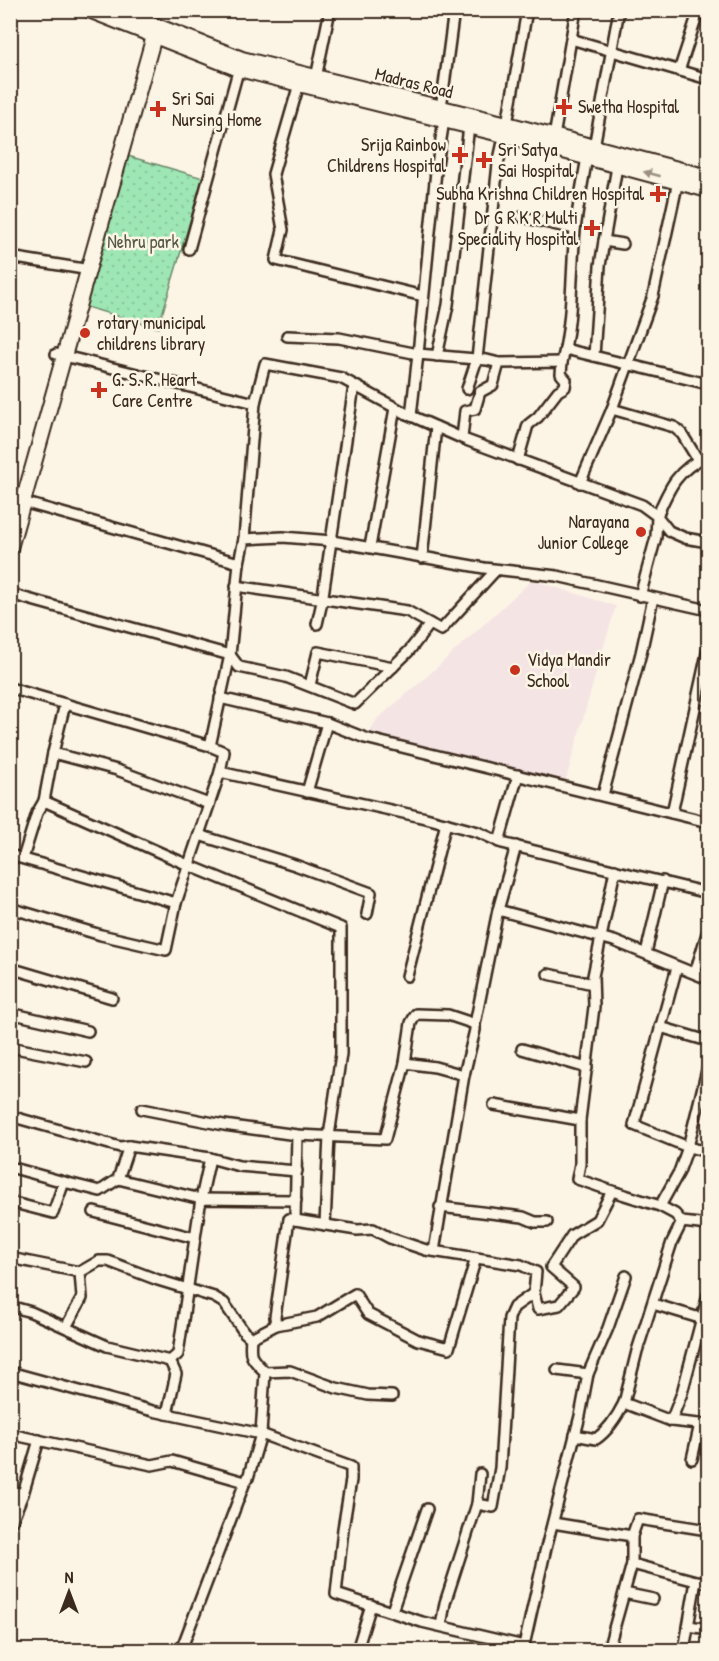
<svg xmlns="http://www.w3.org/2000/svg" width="719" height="1661" viewBox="0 0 719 1661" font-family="'Patrick Hand',sans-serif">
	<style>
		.built { fill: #f5e4e4 }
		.park { fill: url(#park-dots); stroke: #6c886a; stroke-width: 1.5 }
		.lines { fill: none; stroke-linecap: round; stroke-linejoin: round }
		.minor-casing { stroke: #3b2a1e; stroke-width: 14 }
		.secondary-casing { stroke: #3b2a1e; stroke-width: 18 }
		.minor { stroke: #fcf5e5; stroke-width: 9 }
		.secondary { stroke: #fcf5e5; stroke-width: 14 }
		.oneway { fill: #9c9082 }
		.poi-dot { fill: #c8321e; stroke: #fcf5e5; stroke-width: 2 }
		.labels { text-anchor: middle; stroke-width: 5; stroke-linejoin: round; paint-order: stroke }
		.street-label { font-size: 18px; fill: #3b2a1e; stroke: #fcf5e5 }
		.poi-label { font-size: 18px; fill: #3b2a1e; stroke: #fcf5e5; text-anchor: start }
		.park-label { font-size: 18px; fill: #545944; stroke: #fcf5e5 }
	</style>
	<defs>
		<pattern id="park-dots" width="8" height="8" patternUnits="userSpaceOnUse" patternTransform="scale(1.5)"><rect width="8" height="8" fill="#9ee7b5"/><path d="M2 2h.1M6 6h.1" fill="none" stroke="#89c69b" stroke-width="1.8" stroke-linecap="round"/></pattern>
	</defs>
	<rect width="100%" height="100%" fill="#fcf5e5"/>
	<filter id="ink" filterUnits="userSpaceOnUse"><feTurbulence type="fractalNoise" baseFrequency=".0167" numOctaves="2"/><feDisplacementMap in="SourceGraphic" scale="12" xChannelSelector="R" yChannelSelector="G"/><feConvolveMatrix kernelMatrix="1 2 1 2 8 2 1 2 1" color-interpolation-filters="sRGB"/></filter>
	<g filter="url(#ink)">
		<path class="built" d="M532,580L616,606L600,659L565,783L369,733L377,719L422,681Z"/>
		<path class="park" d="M128,156L203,178L158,328L83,306Z"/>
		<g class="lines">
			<defs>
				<g id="minor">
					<path d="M571,39L708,79"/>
					<path d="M679,71L699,10"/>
					<path d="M316,78L330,10"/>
					<path d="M299,84L273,174L283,230L276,260L423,296"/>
					<path d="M441,108L454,10"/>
					<path d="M554,137L576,10"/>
					<path d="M594,147L619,10"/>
					<path d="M618,161L604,241L623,244"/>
					<path d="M522,217L575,229"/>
					<path d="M189,249L240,64"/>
					<path d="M10,257L90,270"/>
					<path d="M287,336L339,338L418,354L436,171L444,120"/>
					<path d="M565,349L708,384"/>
					<path d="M56,354L255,403L244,539"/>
					<path d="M437,356L448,305L469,126"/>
					<path d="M594,356L600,266L604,241"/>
					<path d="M562,362C573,319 571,274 575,230C578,205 583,181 587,157"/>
					<path d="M467,389L477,359L498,164L507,124L527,10"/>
					<path d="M255,403L265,364L341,378L407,414L466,440L642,505L657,516L656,537L640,596"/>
					<path d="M612,409L653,296L678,181"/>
					<path d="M411,416L418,354L487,360L499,363"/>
					<path d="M462,438L465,411L475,409L480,392L493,385L499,363L562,362L561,374L566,380L565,387L558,391L538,417L528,425L518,460"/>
					<path d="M708,455C677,470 670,486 657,516L669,531L685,538L708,542"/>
					<path d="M580,483L612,409L674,427L682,434L698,460"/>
					<path d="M10,499L15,501"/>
					<path d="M23,502L239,563L244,539L283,537L332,541L484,568L557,576L708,610"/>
					<path d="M370,547L395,408"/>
					<path d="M422,558L436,427"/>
					<path d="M236,586L407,611L441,630L496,570"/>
					<path d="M10,594L230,655L239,563"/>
					<path d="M317,624L322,602L354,386"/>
					<path d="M230,655L239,667L286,677L355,704L409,651L430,624"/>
					<path d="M310,685L318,652L393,667"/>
					<path d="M10,688L210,746L230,655"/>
					<path d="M220,698L327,723L365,738L708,822"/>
					<path d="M210,746L224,752L220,772L426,818L478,832L502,843L708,893"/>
					<path d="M53,753L65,704"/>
					<path d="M307,792L327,723"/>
					<path d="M603,795L641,653L653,598"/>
					<path d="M209,804L117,770L53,753L44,801L188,865L341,928V1054L329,1136L325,1225"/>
					<path d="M672,813L708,649"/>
					<path d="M199,835L295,865L371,893L367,914"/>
					<path d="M499,842L518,775"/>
					<path d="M516,846L498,910L614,941L708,979"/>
					<path d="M10,855L176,903L220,772"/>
					<path d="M23,858L37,813L44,801"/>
					<path d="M10,908L101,935L166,950L176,903"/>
					<path d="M646,953L663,881"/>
					<path d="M677,967L634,1125L688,1147L708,1152"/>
					<path d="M10,968L112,998"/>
					<path d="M695,973L708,930"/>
					<path d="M548,974L593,984"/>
					<path d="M407,976L446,823"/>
					<path d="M10,1013L88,1031"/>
					<path d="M660,1027L708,1041"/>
					<path d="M10,1047L86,1062"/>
					<path d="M522,1049L587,1068"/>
					<path d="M405,1063L435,1067L464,1075"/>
					<path d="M494,1105L580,1120"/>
					<path d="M142,1109L224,1125L297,1135L385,1139L405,1063L411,1023L416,1014L448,1015L475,1024"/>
					<path d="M10,1116L120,1147L129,1146L118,1179L100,1191L64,1182L53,1213L10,1202"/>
					<path d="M129,1146L210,1158L239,1166L297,1171"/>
					<path d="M10,1167L64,1182"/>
					<path d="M118,1179L201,1199L210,1158"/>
					<path d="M612,1191L660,1206L679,1172L688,1147L707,1070"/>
					<path d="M660,1206L675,1214L682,1222L708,1225"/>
					<path d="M440,1207L523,1217L535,1222H547"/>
					<path d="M94,1212L195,1238L201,1199L296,1200"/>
					<path d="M295,1220L297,1135"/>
					<path d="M434,1251L464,1075L475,1030V1024L498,910"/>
					<path d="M10,1258L80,1272"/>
					<path d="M653,1304L703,1319"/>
					<path d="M10,1306L31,1312L107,1346L170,1361"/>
					<path d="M276,1325L275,1317L289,1219L357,1230L373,1229L390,1238L426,1250L521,1265L536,1272L534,1293L538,1309L559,1305L574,1287L551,1267L572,1235L597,1220L612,1191L577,1179L580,1164V1120L594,1007L593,976L615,870"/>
					<path d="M66,1327L82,1298L80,1272L99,1261H108L158,1280L214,1297L224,1303L244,1332L251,1338"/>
					<path d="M251,1338L276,1325L317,1317L355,1294L368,1314L418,1340L449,1348L476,1258"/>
					<path d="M557,1370L588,1374"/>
					<path d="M10,1372L153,1411L261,1434L351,1467V1480L343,1529L336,1594L422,1622L524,1646"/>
					<path d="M265,1372L290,1371L336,1388L368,1395L392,1396"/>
					<path d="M624,1403L637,1351L672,1242L682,1222"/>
					<path d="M167,1414L176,1374L170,1361L178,1354L195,1238"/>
					<path d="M671,1421L682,1393L708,1295"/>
					<path d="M10,1434L152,1465L172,1461L245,1482L181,1650"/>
					<path d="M575,1435L596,1439C609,1430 617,1417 624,1403L671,1421L708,1425"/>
					<path d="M692,1459L700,1424"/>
					<path d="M245,1482L248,1478L261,1434L265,1372C252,1358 249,1359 251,1338"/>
					<path d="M10,1491L23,1494"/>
					<path d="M477,1504L480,1474"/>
					<path d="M553,1523L632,1536"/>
					<path d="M10,1525L23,1494L39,1440"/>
					<path d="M632,1564L696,1581L708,1582"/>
					<path d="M624,1593L653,1599"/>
					<path d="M392,1611L427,1509"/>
					<path d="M441,1626L445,1603L477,1504L493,1507L500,1468L509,1318L514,1307L534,1293"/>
					<path d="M689,1626L708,1629"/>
					<path d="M609,1646L625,1650"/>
					<path d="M357,1650L371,1605"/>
					<path d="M523,1650L545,1552L580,1416L588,1374L608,1328L626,1276"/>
					<path d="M608,1650L632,1564V1536L638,1519L708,1530"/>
					<path d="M684,1650L696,1581"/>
				</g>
				<g id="secondary">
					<path d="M89,10L239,69L504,135L708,190"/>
					<path d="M115,10L242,59L507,124L708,177"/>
					<path d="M10,548L156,29"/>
				</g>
			</defs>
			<use href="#minor" class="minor-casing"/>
			<use href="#secondary" class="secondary-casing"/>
			<use href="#minor" class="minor"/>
			<use href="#secondary" class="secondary"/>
		</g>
		<defs><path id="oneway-solid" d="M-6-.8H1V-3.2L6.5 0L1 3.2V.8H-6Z" transform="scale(1.5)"/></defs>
		<use class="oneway" href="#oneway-solid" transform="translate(652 174) rotate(-165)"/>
	</g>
	<g class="poi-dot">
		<path d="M561 98h6v6h6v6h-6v6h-6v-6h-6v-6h6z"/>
		<path d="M155 100h6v6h6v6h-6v6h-6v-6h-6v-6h6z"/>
		<path d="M457 146h6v6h6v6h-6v6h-6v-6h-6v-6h6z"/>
		<path d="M481 151h6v6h6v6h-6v6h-6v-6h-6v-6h6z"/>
		<path d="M655 185h6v6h6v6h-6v6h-6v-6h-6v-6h6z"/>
		<path d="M589 219h6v6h6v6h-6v6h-6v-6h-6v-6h6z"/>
		<circle cx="85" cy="333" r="6"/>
		<path d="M96 381h6v6h6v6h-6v6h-6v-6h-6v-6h6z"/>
		<circle cx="641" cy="532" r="6"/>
		<circle cx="515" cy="670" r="6"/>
	</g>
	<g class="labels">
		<g class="street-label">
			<text transform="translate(414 83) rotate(14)" y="6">Madras Road</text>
		</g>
		<g class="poi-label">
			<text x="172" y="105">Sri Sai<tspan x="172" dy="21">Nursing Home</tspan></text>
			<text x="578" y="113">Swetha Hospital</text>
			<text x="446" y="151" text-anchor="end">Srija Rainbow<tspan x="446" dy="21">Childrens Hospital</tspan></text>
			<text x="498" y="156">Sri Satya<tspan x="498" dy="21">Sai Hospital</tspan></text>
			<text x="644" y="200" text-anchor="end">Subha Krishna Children Hospital</text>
			<text x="578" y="224" text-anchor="end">Dr G R K R Multi<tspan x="578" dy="21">Speciality Hospital</tspan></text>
			<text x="97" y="329">rotary municipal<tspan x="97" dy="21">childrens library</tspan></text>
			<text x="112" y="386">G. S. R. Heart<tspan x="112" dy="21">Care Centre</tspan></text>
			<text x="629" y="528" text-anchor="end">Narayana<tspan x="629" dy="21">Junior College</tspan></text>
			<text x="527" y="666">Vidya Mandir<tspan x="527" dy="21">School</tspan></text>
		</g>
		<g class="park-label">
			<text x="143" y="248">Nehru park</text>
		</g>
	</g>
	<rect width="719" height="1661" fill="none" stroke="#fcf5e5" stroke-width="36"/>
	<rect x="18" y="18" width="683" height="1625" fill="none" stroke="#3b2a1e" stroke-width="2" filter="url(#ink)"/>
	<g transform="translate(69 1592)" stroke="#fcf5e5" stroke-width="4.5" paint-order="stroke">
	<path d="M0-4.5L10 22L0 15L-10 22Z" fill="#3b2a1e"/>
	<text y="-9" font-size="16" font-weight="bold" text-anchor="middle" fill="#3b2a1e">N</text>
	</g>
</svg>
